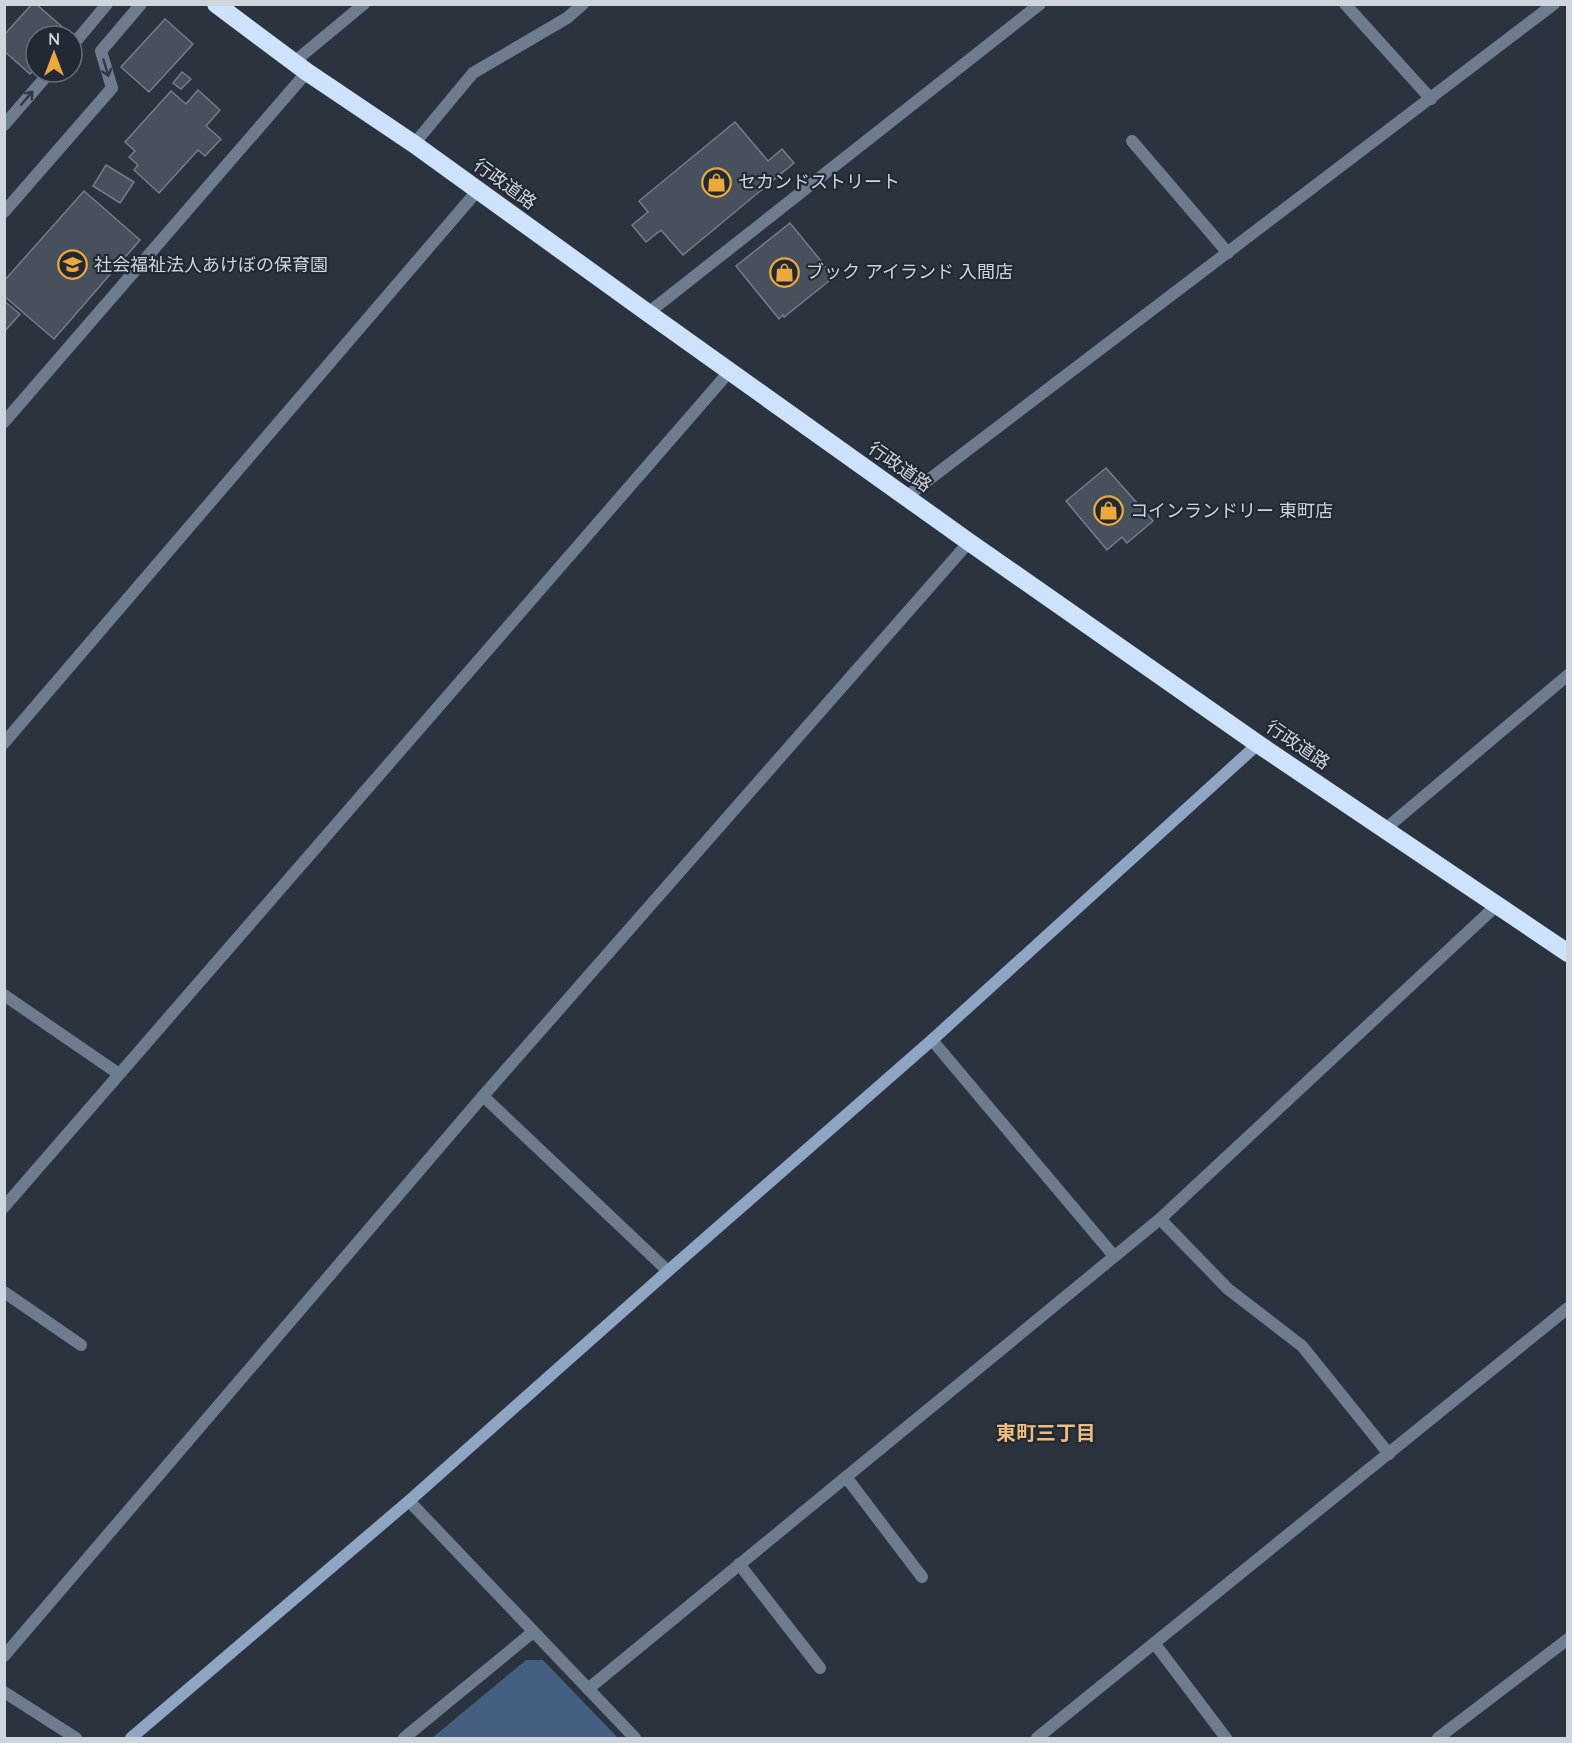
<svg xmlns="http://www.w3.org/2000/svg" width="1572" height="1743" viewBox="0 0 1572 1743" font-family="Quicksand,'Noto Sans JP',sans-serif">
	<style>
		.green { fill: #435f82 }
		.building { fill: #47515d; stroke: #747e8b; stroke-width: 1.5 }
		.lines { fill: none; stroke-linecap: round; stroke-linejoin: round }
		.street { stroke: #6e7c8f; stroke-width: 12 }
		.secondary { stroke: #8ea6c3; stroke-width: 12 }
		.highway { stroke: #cce2fd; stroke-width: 18 }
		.oneway { stroke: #303a46 }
		.labels { text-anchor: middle; stroke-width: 4.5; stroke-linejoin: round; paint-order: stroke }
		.poi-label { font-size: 18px; fill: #cfd5dc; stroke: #212934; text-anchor: start }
		.street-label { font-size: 18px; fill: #cfd5dc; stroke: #212934 }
		.neighbourhood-label { font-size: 20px; font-weight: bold; fill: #edbd7b; stroke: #212934 }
	</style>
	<rect width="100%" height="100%" fill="#2b333e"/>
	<path class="green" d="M526,1660H543L618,1738H432Z"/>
	<g class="building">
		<path d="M32,4H36L68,32L64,36H36V68L30,74L4,51V35Z"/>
		<path d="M165,19L193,44L149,92L121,67Z"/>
		<path d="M182,72L191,79L181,89L173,83Z"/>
		<path d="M198,90L220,110L206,126L221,139L205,156L198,150L159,193L134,170L138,165L129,157L135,151L125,142L171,91L186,104Z"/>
		<path d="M735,122L768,161L782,149L794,163L683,255L661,230L646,242L632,225L648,212L639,201Z"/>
		<path d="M106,165L134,182L120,203L93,186Z"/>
		<path d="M84,191L140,240L54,339L4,296V281Z"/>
		<path d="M790,223L834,277L784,317L783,315L779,319L736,266Z"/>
		<path d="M4,301L20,314L4,332Z"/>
		<path d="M1106,468L1153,521L1127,543L1122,537L1107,550L1066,501Z"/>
	</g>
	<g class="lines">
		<g class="street">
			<path d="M1345,4L1431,99"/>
			<path d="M72,46L107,4"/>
			<path d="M294,62L364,4"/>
			<path d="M4,125L50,72"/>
			<path d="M1132,141L1228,253"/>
			<path d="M414,144L473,73L567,18L583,4"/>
			<path d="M4,212L112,88L101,51L141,4"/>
			<path d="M648,313L1040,4"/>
			<path d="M4,422L307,72"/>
			<path d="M906,497L1554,4"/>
			<path d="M4,743L478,190"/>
			<path d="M1384,830L1568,675"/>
			<path d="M4,995L119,1074"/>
			<path d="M932,1040L1114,1256"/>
			<path d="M483,1096L668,1271"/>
			<path d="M4,1207L729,372"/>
			<path d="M1160,1219L1228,1289L1302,1346L1389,1454"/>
			<path d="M4,1292L81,1345"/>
			<path d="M846,1477L922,1577"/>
			<path d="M409,1501L635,1738"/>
			<path d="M739,1564L820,1668"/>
			<path d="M1155,1644L1226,1738"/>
			<path d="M4,1656L483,1096L969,542"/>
			<path d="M588,1689L1160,1219L1497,905"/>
			<path d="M4,1692L76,1738"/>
			<path d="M404,1738L533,1632"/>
			<path d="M1037,1738L1568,1308"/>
			<path d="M1438,1738L1568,1639"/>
		</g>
		<path class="secondary" d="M131,1738L409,1501L668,1271L932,1040L1258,744"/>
		<path class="highway" d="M216,4L307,72L414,144L648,313L969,542L1258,744L1568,953"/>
	</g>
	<defs><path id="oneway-shaft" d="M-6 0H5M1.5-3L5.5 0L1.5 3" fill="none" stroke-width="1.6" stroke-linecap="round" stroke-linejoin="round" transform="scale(1.5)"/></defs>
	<g class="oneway">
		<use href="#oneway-shaft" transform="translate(106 68) rotate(73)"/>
		<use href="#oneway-shaft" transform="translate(27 98) rotate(-49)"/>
	</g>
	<defs>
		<symbol id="shop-ring" viewBox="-11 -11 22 22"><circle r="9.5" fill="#212934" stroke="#eda83c" stroke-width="1.5"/><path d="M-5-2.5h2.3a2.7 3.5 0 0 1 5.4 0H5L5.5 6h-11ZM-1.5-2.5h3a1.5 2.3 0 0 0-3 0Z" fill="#eda83c"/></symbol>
		<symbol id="school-ring" viewBox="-11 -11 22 22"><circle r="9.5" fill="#212934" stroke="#eda83c" stroke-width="1.5"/><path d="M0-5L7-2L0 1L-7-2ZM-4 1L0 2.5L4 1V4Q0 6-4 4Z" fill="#eda83c"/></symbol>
	</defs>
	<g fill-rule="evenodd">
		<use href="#shop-ring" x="700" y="166" width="33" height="33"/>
		<use href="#school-ring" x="56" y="248" width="33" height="33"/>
		<use href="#shop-ring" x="768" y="256" width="33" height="33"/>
		<use href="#shop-ring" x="1092" y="494" width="33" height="33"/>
	</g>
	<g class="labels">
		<g class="poi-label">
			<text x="738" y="188">セカンドストリート</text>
			<text x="94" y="271">社会福祉法人あけぼの保育園</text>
			<text x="806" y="278">ブック アイランド 入間店</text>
			<text x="1130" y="517">コインランドリー 東町店</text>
		</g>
		<g class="street-label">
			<text transform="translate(505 184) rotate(36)" y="6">行政道路</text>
			<text transform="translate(900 467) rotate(35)" y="6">行政道路</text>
			<text transform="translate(1298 745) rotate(34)" y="6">行政道路</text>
		</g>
		<g class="neighbourhood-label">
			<text x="1046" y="1440">東町三丁目</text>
		</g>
	</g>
	<rect width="1572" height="1743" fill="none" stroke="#cfd5dc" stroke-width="12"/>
	<g transform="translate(54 54)"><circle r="28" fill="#212934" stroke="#676e77" stroke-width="1.5"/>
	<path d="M0-4.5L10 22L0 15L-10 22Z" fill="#eda83c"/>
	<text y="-9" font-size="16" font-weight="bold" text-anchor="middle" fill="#cfd5dc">N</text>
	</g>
</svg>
